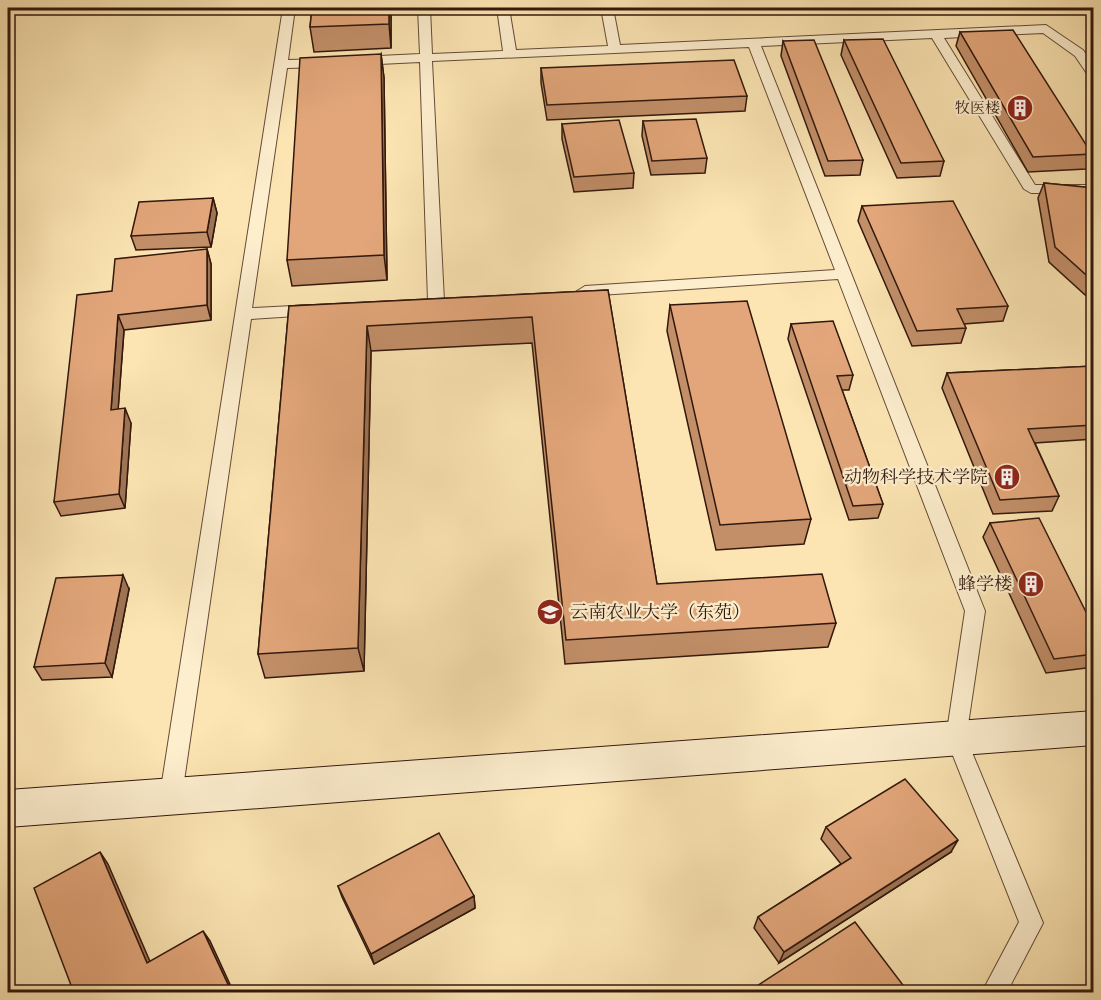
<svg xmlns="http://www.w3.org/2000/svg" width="1101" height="1000" viewBox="0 0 1101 1000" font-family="Vollkorn,'Noto Serif SC',serif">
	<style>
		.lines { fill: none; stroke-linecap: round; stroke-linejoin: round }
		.lane-casing { stroke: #644b36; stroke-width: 2 }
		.secondary-casing { stroke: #32180c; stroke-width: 2 }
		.lane { fill: #fdeece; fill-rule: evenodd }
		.secondary { fill: #fdeece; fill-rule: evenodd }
		.wall { fill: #c28f69; stroke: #32180c; stroke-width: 1.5 }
		.shaded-wall { fill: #9e7455; stroke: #32180c; stroke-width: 1.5 }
		.building { fill: #e2a67a; stroke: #32180c; stroke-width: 1.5 }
		.labels { text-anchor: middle; stroke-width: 4.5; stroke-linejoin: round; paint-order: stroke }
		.far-poi-label { font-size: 15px; fill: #32180c; stroke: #fdeece; text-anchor: end }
		.poi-label { font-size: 18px; fill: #32180c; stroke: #fdeece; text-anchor: end }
	</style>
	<rect width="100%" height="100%" fill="#fce5b3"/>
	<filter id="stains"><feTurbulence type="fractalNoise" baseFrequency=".00333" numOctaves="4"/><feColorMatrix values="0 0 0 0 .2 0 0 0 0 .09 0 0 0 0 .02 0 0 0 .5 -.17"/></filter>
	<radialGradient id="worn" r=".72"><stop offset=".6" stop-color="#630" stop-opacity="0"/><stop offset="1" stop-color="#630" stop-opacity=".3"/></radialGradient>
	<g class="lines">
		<defs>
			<g id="lane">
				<path d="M283,8H295L288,60L323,59L329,63L323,67L287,68L252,308L312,305L320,310L312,315L251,319L182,795L179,802L171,805L163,802L160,795Z"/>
				<path d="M418,8H430L432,54L503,51L497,8H509L516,50L608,46L601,8H613L620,45L1046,25L1083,50L1094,65V79L1090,78L1075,56L1043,33L944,38L1035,185H1094V193H1031L1024,189L932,38L761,46L985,611L966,738L1043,923L1007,992H982L1019,922L946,738L965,611L838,279L585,296L577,291L585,286L835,270L749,47L432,61L444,301L436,306L428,301L420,62L359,65L353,61L359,57L420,54Z"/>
			</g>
			<path id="secondary" d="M1094,711V745L8,827V790Z"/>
		</defs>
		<use href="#lane" class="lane-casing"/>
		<use href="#secondary" class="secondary-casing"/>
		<use href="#lane" class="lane"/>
		<use href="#secondary" class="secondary"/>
	</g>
	<g class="wall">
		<path d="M312,8H391V48L314,52L310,27Z"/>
		<path d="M1082,8H1094V21Z"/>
		<path d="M960,32L1092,154L1086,169L1028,172L956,46Z"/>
		<path d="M844,40L944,161L940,176L897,178L841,55Z"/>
		<path d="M783,41L863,160L860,175L825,176L781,56Z"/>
		<path d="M381,54L384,78L387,280L292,286L287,260Z"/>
		<path d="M541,68L747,96L745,111L547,120L541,83Z"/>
		<path d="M643,121L707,158L705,173L651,175L642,136Z"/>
		<path d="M562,124L634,173L633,188L574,192L562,139Z"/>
		<path d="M1044,183L1094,188V303L1049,262L1038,198Z"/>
		<path d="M213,198L217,213L211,247L136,250L131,236Z"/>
		<path d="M862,206L1008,306L1003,321L964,324L966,328L961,343L912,346L858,221Z"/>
		<path d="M207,249L211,264V320L124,330L118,409L131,423L125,508L61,516L54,502L112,291Z"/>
		<path d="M608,290L657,584L836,623L828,647L565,664L532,343L371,351L364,671L265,678L258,654L289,306Z"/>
		<path d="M670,305L811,519L804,544L716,550L667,331Z"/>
		<path d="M791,324L853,375L849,390H842L883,504L878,518L849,520L788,339Z"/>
		<path d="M1094,366V439L1035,443L1059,496L1052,511L993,514L942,388L947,373Z"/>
		<path d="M990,523L1089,618H1094V667L1046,673L983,537Z"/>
		<path d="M129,589L112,677L42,680L34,667Z"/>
		<path d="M826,827L951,852L779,963L754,928L758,917L841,864L821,839Z"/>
		<path d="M338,886L474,896L475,908L374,964L342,897Z"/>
	</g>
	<g class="shaded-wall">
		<path d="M389,8H391V48L389,24Z"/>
		<path d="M381,54L384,78L387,280L384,255Z"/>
		<path d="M213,198L217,213L211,247L207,232Z"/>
		<path d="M207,249L211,264V320L207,305Z"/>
		<path d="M118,315L124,330L117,425L111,410Z"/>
		<path d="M367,326L371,351L364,671L358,648Z"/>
		<path d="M125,408L131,423L125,508L119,494Z"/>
		<path d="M123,575L129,589L112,677L105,663Z"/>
		<path d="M958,840L951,852L779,963L784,952Z"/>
		<path d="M100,852L108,864L155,973L147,963Z"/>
		<path d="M474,896L475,908L374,964L371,954Z"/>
		<path d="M203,931L210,941L234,993H232Z"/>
	</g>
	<g class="building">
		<path d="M312,8H389V24L310,27Z"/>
		<path d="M1013,30L1092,154L1033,157L960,32Z"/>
		<path d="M883,39L944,161L901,163L844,40Z"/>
		<path d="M814,40L863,160L828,161L783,41Z"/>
		<path d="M381,54L384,255L287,260L300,58Z"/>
		<path d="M734,60L747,96L547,105L541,68Z"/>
		<path d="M696,119L707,158L652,161L643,121Z"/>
		<path d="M619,120L634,173L574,177L562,124Z"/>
		<path d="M1044,183L1094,188V282L1055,247Z"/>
		<path d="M213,198L207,232L131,236L139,202Z"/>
		<path d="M953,201L1008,306L957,309L966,328L917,331L862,206Z"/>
		<path d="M207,249V305L118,315L111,410L125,408L119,494L54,502L77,295L112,291L115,259Z"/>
		<path d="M608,290L657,584L822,574L836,623L566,640L532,317L367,326L358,648L258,654L289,306Z"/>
		<path d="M747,301L811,519L720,525L670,305Z"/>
		<path d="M833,321L853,375L837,376L883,504L853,506L791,324Z"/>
		<path d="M1094,366V425L1028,429L1059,496L1000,500L947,373Z"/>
		<path d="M1039,518L1089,618H1094V654L1054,659L990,523Z"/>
		<path d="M123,575L105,663L34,667L56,578Z"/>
		<path d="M905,779L958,840L784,952L758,917L851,858L826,827Z"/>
		<path d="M439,833L474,896L371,954L338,886Z"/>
		<path d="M100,852L147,963L203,931L232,993H74L34,888Z"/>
		<path d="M855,922L909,993H746Z"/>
	</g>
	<defs>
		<symbol id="building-disc" viewBox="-11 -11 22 22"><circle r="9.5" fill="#8f2418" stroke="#fdeece"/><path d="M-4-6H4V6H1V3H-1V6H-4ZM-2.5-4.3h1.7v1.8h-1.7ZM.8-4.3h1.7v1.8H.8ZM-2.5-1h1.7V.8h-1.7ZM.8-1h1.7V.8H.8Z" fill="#fff"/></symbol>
		<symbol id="university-disc" viewBox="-11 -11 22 22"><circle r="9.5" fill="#8f2418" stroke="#fdeece"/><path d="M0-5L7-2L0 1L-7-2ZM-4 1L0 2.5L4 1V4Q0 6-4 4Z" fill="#fff"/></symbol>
	</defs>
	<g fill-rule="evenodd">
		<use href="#building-disc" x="1005" y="93" width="30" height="30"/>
		<use href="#building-disc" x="992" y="462" width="30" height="30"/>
		<use href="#building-disc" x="1016" y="569" width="30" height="30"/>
		<use href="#university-disc" x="535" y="597" width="30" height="30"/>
	</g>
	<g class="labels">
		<g class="far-poi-label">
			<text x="1000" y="113">牧医楼</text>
		</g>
		<g class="poi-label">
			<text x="988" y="483">动物科学技术学院</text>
			<text x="1012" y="590">蜂学楼</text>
			<text x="570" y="618" text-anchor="start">云南农业大学（东苑）</text>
		</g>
	</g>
	<rect width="1101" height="1000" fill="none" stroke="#fce5b3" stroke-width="30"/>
	<rect x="9" y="9" width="1083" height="982" fill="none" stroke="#32180c" stroke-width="3"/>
	<rect x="15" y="15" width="1071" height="970" fill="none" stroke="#32180c" stroke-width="1.5"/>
	<rect width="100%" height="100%" filter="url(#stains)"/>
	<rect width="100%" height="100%" fill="url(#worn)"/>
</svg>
